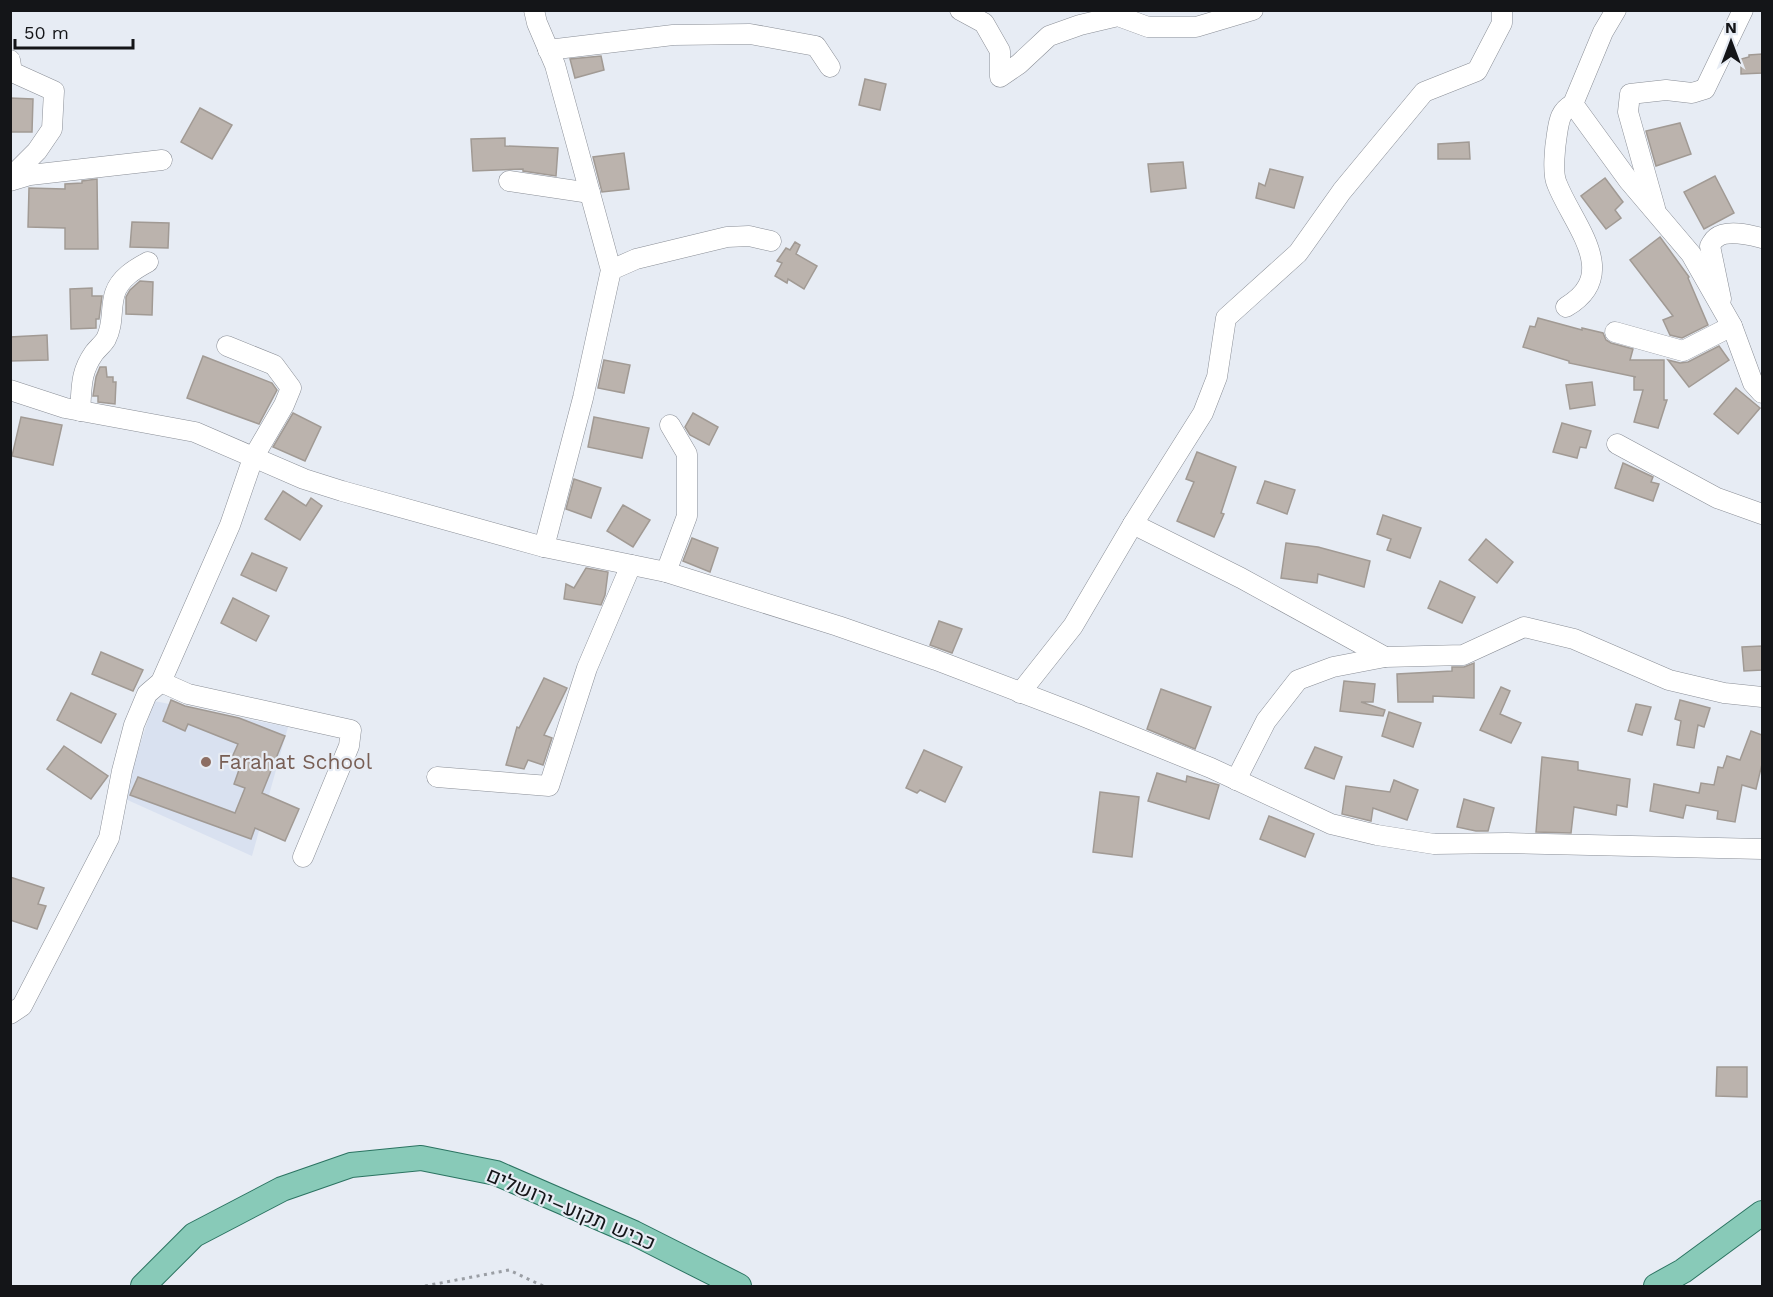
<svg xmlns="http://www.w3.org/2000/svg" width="1773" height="1297" viewBox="0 0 1773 1297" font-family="'Work Sans',Heebo,sans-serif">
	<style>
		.built { fill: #d9e1f0 }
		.building { fill: #bbb3ad; stroke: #a19a94; stroke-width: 1.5 }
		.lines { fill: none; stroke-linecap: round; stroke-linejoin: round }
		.minor-casing { stroke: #8a8e96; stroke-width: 21 }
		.major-casing { stroke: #2b7361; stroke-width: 26 }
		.path { stroke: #9a9ea4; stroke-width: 3; stroke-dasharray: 3 4.5; stroke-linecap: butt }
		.minor { stroke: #fff; stroke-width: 20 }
		.major { stroke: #88cab8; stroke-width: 24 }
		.education-dot { fill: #8d6e63; stroke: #e7ecf4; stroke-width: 2 }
		.labels { text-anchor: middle; stroke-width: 4.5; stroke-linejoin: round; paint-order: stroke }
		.education-label { font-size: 21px; fill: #785e54; stroke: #e7ecf4; text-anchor: start }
		.street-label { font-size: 21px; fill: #141518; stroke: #e7ecf4 }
	</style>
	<rect width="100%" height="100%" fill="#e7ecf4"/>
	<path class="built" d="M154,701L288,727L252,856L123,798Z"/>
	<g class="building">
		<path d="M1762,54V73L1741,74V59L1749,57V55Z"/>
		<path d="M601,56L604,70L575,78L570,59Z"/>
		<path d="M865,79L886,84L880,110L859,105Z"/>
		<path d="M10,98L33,99L32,132H10Z"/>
		<path d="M200,108L232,125L212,159L181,142Z"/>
		<path d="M1680,123L1691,154L1656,166L1646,131Z"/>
		<path d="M505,138V146L558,148L556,176L523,171V169L473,171L471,139Z"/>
		<path d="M1469,142L1470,159H1438V144Z"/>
		<path d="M624,153L629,189L602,192L593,157Z"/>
		<path d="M1183,162L1186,188L1151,192L1148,164Z"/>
		<path d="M1270,169L1303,177L1294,208L1256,198L1259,183L1265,186Z"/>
		<path d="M1715,176L1734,213L1704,229L1684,192Z"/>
		<path d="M1605,178L1623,202L1615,210L1621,218L1606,229L1581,196Z"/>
		<path d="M97,179L98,249H65V228L28,227L29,188L65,189V184L82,183V181Z"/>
		<path d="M132,222L169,223L168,248L130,247Z"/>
		<path d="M1660,237L1689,277L1688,278L1708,325L1682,338L1670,335L1663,320L1673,316L1630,260Z"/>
		<path d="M795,242L800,245L796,254L817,266L804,289L788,279L787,283L775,276L782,263L777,261L786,248L790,250Z"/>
		<path d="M140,281L153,282L152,315L126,314V297L130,290Z"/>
		<path d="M92,288V296H102L99,319H96V328L71,329L70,289Z"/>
		<path d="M1538,318L1582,330V328L1603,333L1606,340L1611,343L1633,349L1630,360H1664V400H1667L1658,428L1634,422L1643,390H1634V377H1636L1569,363V361L1523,347L1530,326L1535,327Z"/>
		<path d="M47,335L48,360L10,361V337Z"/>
		<path d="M1719,346L1729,360L1689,387L1668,360L1680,363L1688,362Z"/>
		<path d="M203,356L272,383L277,390L259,424L187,398Z"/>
		<path d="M604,360L630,365L624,393L598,388Z"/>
		<path d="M100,367H106L107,377H113V382H116L115,404L98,402V396H93L96,377Z"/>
		<path d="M1592,382L1595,405L1570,409L1566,385Z"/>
		<path d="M1736,388L1760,408L1738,434L1714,414Z"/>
		<path d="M293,413L321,427L305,461L273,447Z"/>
		<path d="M693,413L718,427L709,445L690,435L685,427Z"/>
		<path d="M21,417L62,425L53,465L12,456Z"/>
		<path d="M594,417L649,428L642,458L588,447Z"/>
		<path d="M1562,423L1591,431L1586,448L1580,447L1577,458L1553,452Z"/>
		<path d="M1197,452L1236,467L1221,513L1224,514L1214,537L1177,521L1194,482L1186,479Z"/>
		<path d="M1623,463L1653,477L1651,482L1659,484L1653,501L1615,488Z"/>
		<path d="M574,479L601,488L591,518L566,509Z"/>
		<path d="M1265,481L1295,490L1287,514L1257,503Z"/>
		<path d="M283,491L306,506L311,498L322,506L300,540L265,519Z"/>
		<path d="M623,505L650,520L633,547L607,531Z"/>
		<path d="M1383,515L1421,528L1410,558L1387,550L1391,539L1377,534Z"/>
		<path d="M692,538L718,548L710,572L683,561Z"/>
		<path d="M1486,539L1513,562L1497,583L1469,560Z"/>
		<path d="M1286,543L1318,547L1370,561L1364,587L1318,574L1317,583L1281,578Z"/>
		<path d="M252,553L287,568L276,591L241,575Z"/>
		<path d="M586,568L608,572L605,595L601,605L564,599L566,584L574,588Z"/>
		<path d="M1440,581L1475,597L1462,623L1428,608Z"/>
		<path d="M233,598L269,616L256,641L221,623Z"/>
		<path d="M939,621L962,629L952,653L930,645Z"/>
		<path d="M1762,646V670L1744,671L1742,647Z"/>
		<path d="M101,652L143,670L133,691L92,674Z"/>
		<path d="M1474,663V698L1433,696V702H1398L1397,674L1452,671V667H1464Z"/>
		<path d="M544,678L567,688L544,735L552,738L543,765L528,760L524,769L506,765L517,727L519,728Z"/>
		<path d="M1344,681L1375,684L1373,702H1361L1385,710L1383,716L1340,711Z"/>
		<path d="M1501,687L1510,691L1500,714L1521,723L1511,743L1480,730Z"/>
		<path d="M1161,689L1211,707L1195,749L1147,729Z"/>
		<path d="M71,693L116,714L101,743L57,720Z"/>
		<path d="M171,700L185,706L239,718L285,736L262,793L299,809L285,841L255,828L251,839L130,795L138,777L235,813L245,788L234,784L240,767L230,762L238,744L188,724L185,731L163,721Z"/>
		<path d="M1680,700L1710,708L1704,727L1698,725L1694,748L1677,745L1681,721L1675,719Z"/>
		<path d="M1636,704L1651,707L1642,735L1628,731Z"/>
		<path d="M1389,712L1421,723L1413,747L1382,736Z"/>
		<path d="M1751,731L1762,735V764L1756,789L1742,785L1735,822L1717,819L1718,811L1686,805L1683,818L1650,811L1654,784L1699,793L1701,783L1714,785L1718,767L1723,768L1727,756L1740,760Z"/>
		<path d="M64,746L108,776L91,799L47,769Z"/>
		<path d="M1315,747L1342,757L1334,779L1305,768Z"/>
		<path d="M924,750L962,767L945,802L920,790L917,793L906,788Z"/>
		<path d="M1542,757L1578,762V770L1630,779L1627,807L1617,805L1616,815L1574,807L1571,833L1536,832Z"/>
		<path d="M1157,773L1186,782L1187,776L1219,785L1209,819L1148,801Z"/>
		<path d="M1394,780L1418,790L1407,820L1373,808L1371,821L1342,814L1346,786L1390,792Z"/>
		<path d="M1100,792L1139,797L1132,857L1093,852Z"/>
		<path d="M1464,799L1494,808L1488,831H1476L1457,827Z"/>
		<path d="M1269,816L1314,834L1305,857L1260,839Z"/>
		<path d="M10,877L44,888L38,904L46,906L37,929L10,920Z"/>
		<path d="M1717,1067H1747V1097L1716,1096Z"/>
	</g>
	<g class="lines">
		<defs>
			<g id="minor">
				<path d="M534,10L537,23L555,65L611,270L583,398L544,547"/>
				<path d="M960,10L984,23L1000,51V77L1019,64L1049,36L1080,25L1118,16L1148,27H1196L1253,10"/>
				<path d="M1616,10L1603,32L1573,104L1629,181L1691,254L1732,326L1753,383L1762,393"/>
				<path d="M548,50L673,35L750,34L816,46L830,67"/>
				<path d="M10,60L12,72L54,91L52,129L37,151L10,178"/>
				<path d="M10,181L30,175L162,160"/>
				<path d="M509,181L590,193"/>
				<path d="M1655,208L1628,112L1630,94L1666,90L1692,93L1705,89L1743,10"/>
				<path d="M611,270L636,259L727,237L749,236L771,241"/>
				<path d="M1721,299L1710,246C1712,243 1713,240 1716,238C1727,229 1750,235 1762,238"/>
				<path d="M1566,307C1622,274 1573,225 1557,184C1552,174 1555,146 1557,134C1559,121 1560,111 1573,104"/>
				<path d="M1615,332L1683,351L1732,326"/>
				<path d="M10,390L65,408L195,432L304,479L342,491L544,547L666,572L838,626L936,660L1080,715L1211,768L1331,824L1377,835L1434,844L1507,843L1762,849"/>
				<path d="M80,411C82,387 80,373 94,353C98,348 103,344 106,339C114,324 110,308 115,293C120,278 135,269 148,262"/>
				<path d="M1617,444L1717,498L1762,514"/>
				<path d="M1133,524L1241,578L1385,657"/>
				<path d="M666,572L687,516V454L670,425"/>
				<path d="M161,682L188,694L351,730L349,746L303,857"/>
				<path d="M1020,693L1073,626L1133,524L1203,413L1217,377L1226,318L1298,253L1342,191L1424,92L1477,71L1502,23V10"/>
				<path d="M437,777L549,786L587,668L631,565"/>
				<path d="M1236,780L1266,721L1298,680L1333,667L1385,657L1463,655L1524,627L1574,639L1669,680L1724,693L1762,697"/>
				<path d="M10,1014L22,1006L109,838L122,771L134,725L147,694L161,682L230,525L253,458L284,405L291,388L274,365L227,346"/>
			</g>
			<g id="major">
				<path d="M143,1286L194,1235L282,1189L351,1165L421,1158L496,1173L634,1233L739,1286"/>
				<path d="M1656,1286L1683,1271L1762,1213"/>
			</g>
		</defs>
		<use href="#minor" class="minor-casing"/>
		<use href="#major" class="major-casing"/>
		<path class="path" d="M425,1286L509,1270L543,1286"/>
		<use href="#minor" class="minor"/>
		<use href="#major" class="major"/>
	</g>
	<circle class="education-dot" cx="206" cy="762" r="6"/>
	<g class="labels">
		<g class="education-label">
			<text x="218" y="769">Farahat School</text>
		</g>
		<g class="street-label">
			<text transform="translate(571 1209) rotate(23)" y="7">כביש תקוע–ירושלים</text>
		</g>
	</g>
	<rect width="1773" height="1297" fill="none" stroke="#141518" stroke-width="24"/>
	<g transform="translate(1731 42)" stroke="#e7ecf4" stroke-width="4.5" paint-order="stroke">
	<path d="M0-4.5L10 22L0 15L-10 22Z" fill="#141518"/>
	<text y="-9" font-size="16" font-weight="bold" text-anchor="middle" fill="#141518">N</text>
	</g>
	<path d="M15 39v9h118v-9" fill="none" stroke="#141518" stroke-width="3"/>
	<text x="24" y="39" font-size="18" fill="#141518" stroke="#e7ecf4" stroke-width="4.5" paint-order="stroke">50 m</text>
</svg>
